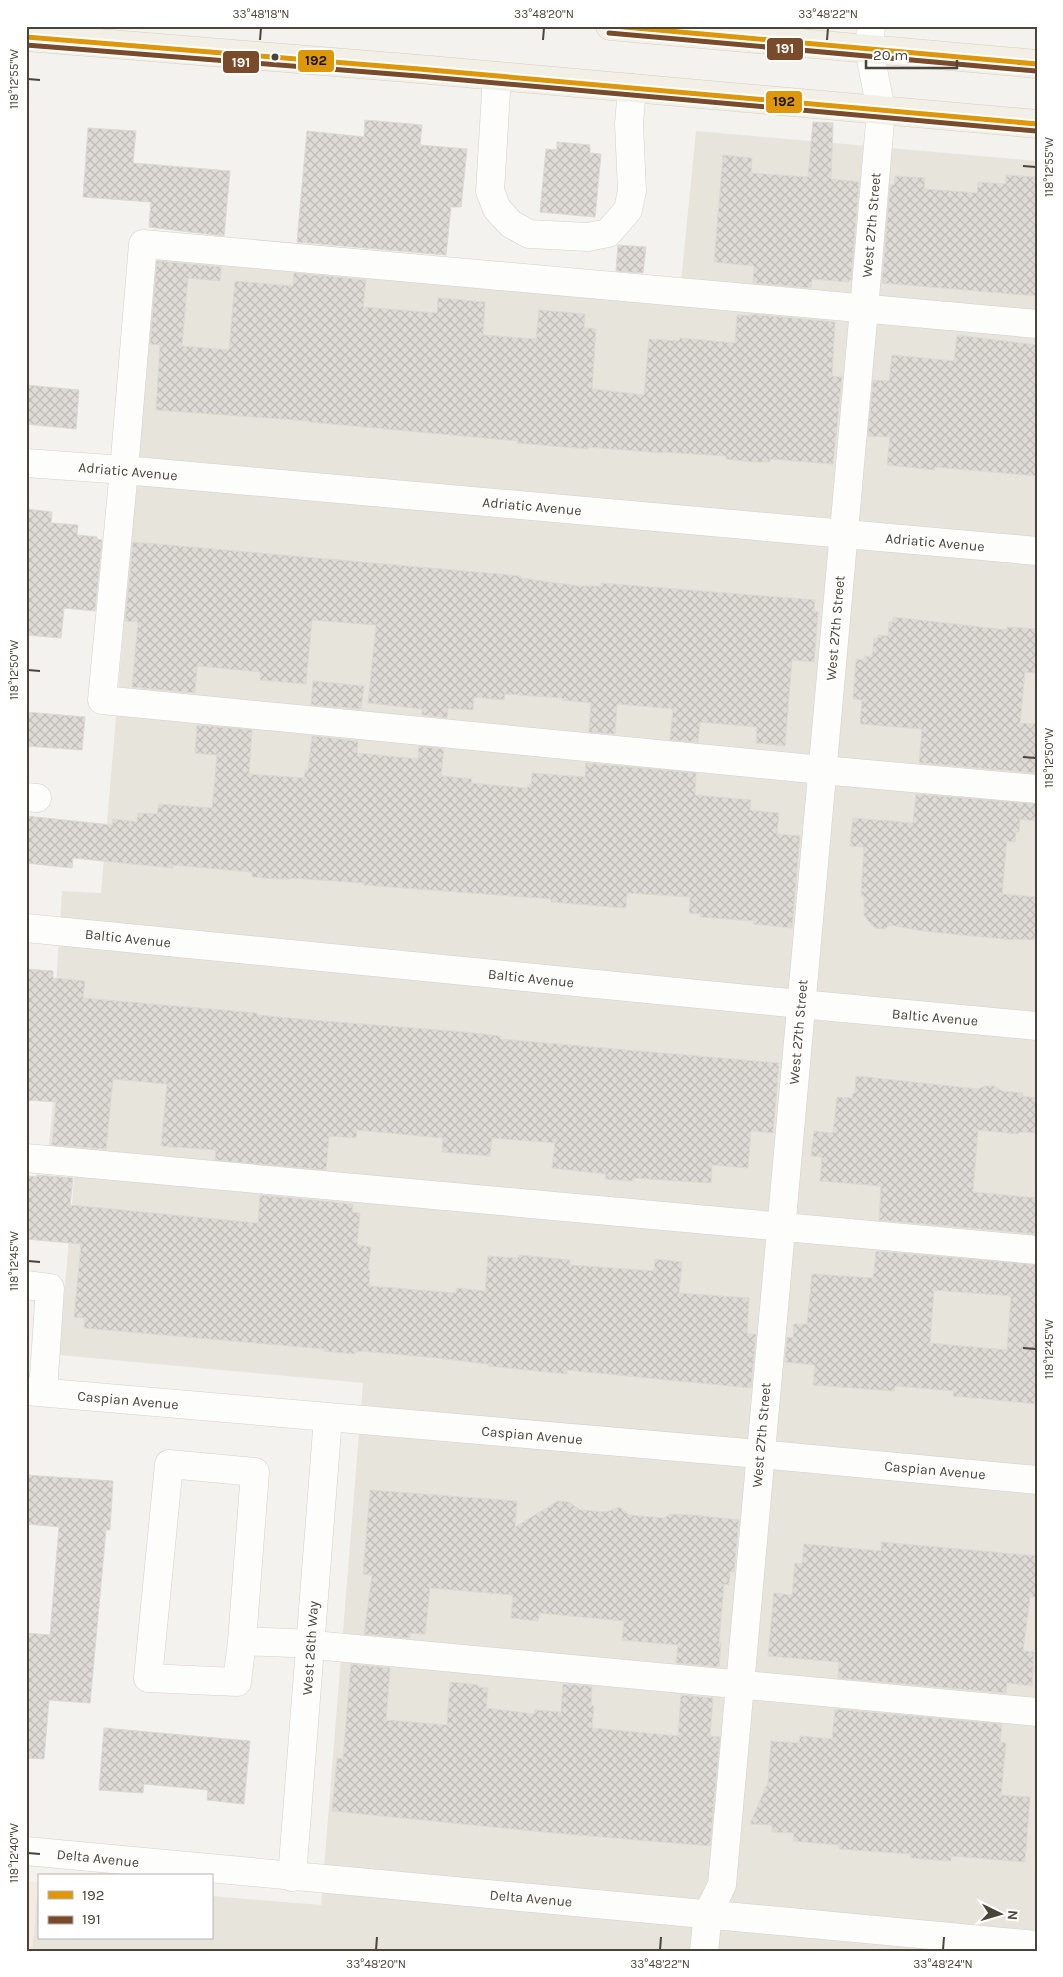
<svg xmlns="http://www.w3.org/2000/svg" width="1063" height="1977" viewBox="0 0 1063 1977" font-family="Karla,sans-serif">
	<style>
		.residential { fill: #e7e4dc }
		.commercial { fill: #f3ebdf }
		.building { fill: url(#building-cross-hatch); stroke: #dcd9d4; fill-rule: evenodd }
		.lines { fill: none; stroke-linecap: round; stroke-linejoin: round }
		.minor-casing { stroke: #d2d0cb; stroke-width: 29 }
		.major-casing { stroke: #d6cebb; stroke-width: 29 }
		.minor { stroke: #fdfdfc; stroke-width: 28 }
		.major { stroke: #f2efe6; stroke-width: 28 }
		.bus-1-casing { stroke: #fff; stroke-width: 9 }
		.bus-2-casing { stroke: #fff; stroke-width: 9 }
		.bus-1 { stroke: #dd9709; stroke-width: 5 }
		.bus-2 { stroke: #7a4b2a; stroke-width: 5 }
		.ticks { fill: none; stroke: #4b4439; stroke-width: 2 }
		.bus-dot { fill: #4b4439; stroke: #fff; stroke-width: 2 }
		.labels { text-anchor: middle; stroke-width: 4; stroke-linejoin: round; paint-order: stroke }
		.street-label { font-size: 14px; fill: #4b4439; stroke: #fff }
		.line-badge { stroke: #fff; stroke-width: 2 }
		.badge-label { font-size: 14px; text-anchor: middle; font-weight: bold; fill: #fff }
		.pale-badge-label { font-size: 14px; text-anchor: middle; font-weight: bold; fill: #111 }
		.neatline { fill: none; stroke: #4b4439; stroke-width: 2 }
		.ticks-label { font-size: 12px; text-anchor: middle; fill: #4b4439 }
	</style>
	<defs>
		<pattern id="building-cross-hatch" width="8" height="8" patternUnits="userSpaceOnUse" patternTransform="scale(1.25)"><rect width="8" height="8" fill="#dedbd6"/><path d="M0 0l8 8M0 8l8-8" fill="none" stroke="#c0bdb8"/></pattern>
	</defs>
	<rect width="100%" height="100%" fill="#f4f2ee"/>
	<path class="residential" d="M696,131L1037,161V1951H32L38,1882L39,1938H211V1896L321,1905L363,1383L59,1355L76,1156L48,1155L55,1079L50,1078L62,891L101,893L133,516L152,252L679,302Z"/>
	<path class="commercial" d="M26,1881L38,1882L32,1951H26Z"/>
	<g class="building">
		<path d="M365,120L422,125L420,145L467,149L461,207H451L446,255L297,242L307,131L364,137Z"/>
		<path d="M813,122L833,123L831,179L859,182L851,280H849V282L812,279L811,288L753,283L754,266L714,262L723,155L752,158L751,173L808,177Z"/>
		<path d="M88,128L136,131L133,163L230,171L224,236L149,227L151,202L83,197Z"/>
		<path d="M557,142L590,145V153L601,154L595,217L540,212L546,149L557,150Z"/>
		<path d="M1006,175L1037,177V296L882,283L890,185H894L895,176L925,178L924,189L977,193L978,182L1006,184Z"/>
		<path d="M618,245L646,247L643,273L616,271Z"/>
		<path d="M157,261L221,267L220,281L188,278L182,346L229,350L235,281L293,286L294,273L366,280L363,307L437,313L438,298L485,302L483,335L536,339L539,310L585,314L584,328L596,329L592,389L644,395L649,339L679,341L680,338L735,343L737,315L750,316V314L835,322L832,376L842,377L833,464L770,459V462H753L726,459V456L663,452V453L588,447V449L517,443L518,441L507,440L310,422V421L156,410L160,345L150,344Z"/>
		<path d="M957,335L1037,345V476L935,467V470L887,465L890,437L868,436L873,380L889,381L892,355L954,361Z"/>
		<path d="M26,385L79,390L76,429L26,424Z"/>
		<path d="M26,509L52,512L51,523L78,525L77,535L97,537V539L102,540L95,611L64,608L61,638L26,635Z"/>
		<path d="M133,542L521,576L520,578L578,586H601V583L815,600L814,611L818,612L814,662L792,660L785,746L756,743L757,727L700,722L698,742L670,740L673,709L617,704L615,734L589,732L591,703L562,700V698L505,694L504,700L474,697L473,710L448,708L447,718L422,715V709L368,703L376,625L312,620L306,684L260,680L261,672L197,666L195,693L132,687L138,622L125,621Z"/>
		<path d="M893,617L1007,630V627L1037,629V673L1025,672L1020,723L1037,724V773L919,763L922,729L860,724L862,700L853,699L856,659L864,660V656L872,657L874,638H878V635L888,636L889,622H893Z"/>
		<path d="M313,681L364,686L361,709L311,705Z"/>
		<path d="M26,712L85,717L82,750L26,746Z"/>
		<path d="M197,725L252,730L249,774L304,778L305,770H308L312,736L358,741L357,753L418,759L419,746L444,749L441,776L472,779L471,783L527,788L528,785H531L532,773L585,777L586,763L696,773L695,795L751,800L750,810L779,813L777,834L800,836L792,928L753,924L754,921L700,917L701,914L689,913L690,897L627,893L626,908L551,902V899L364,885V883L292,878L291,879H276L252,877V872L173,865V868L73,858L72,868L26,863V816L112,825L113,819L137,822L138,813L157,814L159,804L212,808L217,755L195,753Z"/>
		<path d="M916,794L1037,804V821L1020,819L1019,832H1016L1015,842L1007,841L1002,894L1037,897L1035,940L1014,939V940L923,931L890,925L884,929L875,928L866,919V916H864V896H861L864,847L850,846L853,818L913,823Z"/>
		<path d="M26,969L53,971V978L85,981L83,998L257,1013V1015L311,1020L464,1032L501,1036L500,1039L779,1063L773,1133L751,1131L748,1168L712,1165L711,1183L633,1178V1181L605,1179L606,1174L552,1168L555,1143L492,1138L490,1156L442,1152L443,1138L357,1130L356,1138L329,1136L326,1170L215,1160L216,1150L161,1146L167,1084L113,1079L106,1149L52,1145L56,1102L26,1100Z"/>
		<path d="M856,1076L978,1089L985,1086H994L1002,1091L1023,1093L1022,1096L1037,1098V1133L1019,1132L1018,1134L978,1130L973,1192L1037,1198V1234L879,1220L881,1186L820,1181L822,1157L811,1156L814,1131L833,1133L837,1097L852,1098L853,1093H855Z"/>
		<path d="M37,1175L73,1178L70,1205L163,1214L258,1223L260,1195L353,1204L352,1212L360,1213L357,1245L371,1247L368,1270H370L369,1286L456,1293L457,1288L485,1291L488,1256L518,1258L519,1255L570,1260V1265L654,1271L655,1259L682,1262L679,1293L749,1298L747,1334H756L751,1388L567,1370V1374L488,1366V1364L437,1358L362,1351L355,1352V1354L324,1351V1349L84,1328L85,1318L74,1317L81,1244L26,1239V1176L37,1177Z"/>
		<path d="M876,1251L1037,1265V1404L953,1396L954,1391L895,1386L894,1391L813,1385L815,1365L785,1362L787,1337L793,1338L794,1324H807L812,1274L873,1278ZM934,1290L1011,1296L1007,1350L930,1343Z"/>
		<path d="M26,1475L113,1481L110,1530H106L90,1703L49,1700L44,1759L26,1758V1633L50,1635L59,1527L26,1524Z"/>
		<path d="M370,1490L517,1501L515,1527L558,1501L569,1502L580,1510L606,1512L620,1507L629,1515L664,1518L670,1514L693,1515L739,1520L734,1572L730,1571L729,1585L724,1584L719,1642L721,1643L719,1667L676,1663L678,1645L622,1640L624,1621L539,1613L538,1621L511,1618L513,1595L430,1588L425,1634L410,1633V1638L364,1634L372,1575L363,1574Z"/>
		<path d="M881,1542L1037,1556V1597H1030L1023,1651L1034,1652L1032,1686L1007,1683L1006,1693L838,1678L839,1662L768,1656L774,1593L792,1595L795,1563L802,1564L804,1544L881,1551Z"/>
		<path d="M351,1664L390,1668L386,1720L447,1725L450,1682L478,1685V1687L488,1688L486,1708L534,1714L535,1710L561,1712L563,1684L592,1686L591,1705L594,1706L592,1728L678,1736L681,1695L713,1698L710,1736L720,1737L710,1846L543,1832L332,1811L337,1758L343,1759Z"/>
		<path d="M835,1709L1002,1724L1000,1742L1006,1743L1001,1795L1030,1797L1025,1862L951,1856V1861L911,1858V1854L839,1849V1845L793,1841L794,1833L772,1832V1825L750,1824L768,1782L771,1741L799,1743L800,1736L832,1739Z"/>
		<path d="M104,1728L250,1741L244,1804L207,1800L208,1790L144,1784L143,1793L99,1790Z"/>
	</g>
	<g class="lines">
		<defs>
			<g id="minor">
				<path d="M497,76L490,191L497,209L511,224L529,234L588,237L608,233L628,210L632,191L629,124L632,88"/>
				<path d="M1037,324L143,244L124,470L102,700L822,770L1037,789"/>
				<path d="M26,463L124,470L1037,551"/>
				<path d="M26,797L37,798"/>
				<path d="M26,928L800,1004L1037,1026"/>
				<path d="M26,1158L1037,1250"/>
				<path d="M26,1285L50,1288L43,1392"/>
				<path d="M26,1391L759,1454L1037,1480"/>
				<path d="M242,1641L255,1472L169,1464L148,1678L237,1682L242,1641L292,1643L1037,1712"/>
				<path d="M26,1851C363,1884 700,1912 1037,1945"/>
				<path d="M292,1877L328,1418"/>
				<path d="M704,1951L708,1913L722,1885L864,309L881,110L869,49L871,26"/>
			</g>
			<g id="major">
				<path d="M610,26L1037,64"/>
				<path d="M26,37L419,69L1037,124"/>
			</g>
		</defs>
		<use href="#minor" class="minor-casing"/>
		<use href="#major" class="major-casing"/>
		<use href="#minor" class="minor"/>
		<use href="#major" class="major"/>
		<defs>
			<g id="bus-1">
				<path d="M613,26L1037,64"/>
				<path d="M26,37L419,69L1037,124"/>
			</g>
			<g id="bus-2">
				<path d="M609,33L1036,71"/>
				<path d="M26,45L418,76L1036,131"/>
			</g>
		</defs>
		<use href="#bus-1" class="bus-1-casing"/>
		<use href="#bus-2" class="bus-2-casing"/>
		<use href="#bus-1" class="bus-1"/>
		<use href="#bus-2" class="bus-2"/>
	</g>
	<path class="ticks" d="M260,40L261,28M543,40L544,28M827,40L828,28M28,79L40,80M1023,166L1036,167M28,670L40,671M1023,757L1036,758M28,1261L40,1262M1023,1348L1036,1349M28,1853L40,1854M376,1950L377,1937M660,1950L661,1937M943,1950L944,1937"/>
	<circle class="bus-dot" cx="275" cy="57" r="4.5"/>
	<g class="labels">
		<g class="street-label">
			<text transform="translate(871 225) rotate(-85)" y="5">West 27th Street</text>
			<text transform="translate(128 471) rotate(5)" y="5">Adriatic Avenue</text>
			<text transform="translate(532 506) rotate(5)" y="5">Adriatic Avenue</text>
			<text transform="translate(935 542) rotate(5)" y="5">Adriatic Avenue</text>
			<text transform="translate(835 628) rotate(-85)" y="5">West 27th Street</text>
			<text transform="translate(128 938) rotate(6)" y="5">Baltic Avenue</text>
			<text transform="translate(531 978) rotate(6)" y="5">Baltic Avenue</text>
			<text transform="translate(935 1017) rotate(5)" y="5">Baltic Avenue</text>
			<text transform="translate(798 1032) rotate(-85)" y="5">West 27th Street</text>
			<text transform="translate(128 1400) rotate(5)" y="5">Caspian Avenue</text>
			<text transform="translate(532 1435) rotate(5)" y="5">Caspian Avenue</text>
			<text transform="translate(761 1435) rotate(-85)" y="5">West 27th Street</text>
			<text transform="translate(935 1470) rotate(5)" y="5">Caspian Avenue</text>
			<text transform="translate(310 1648) rotate(-86)" y="5">West 26th Way</text>
			<text transform="translate(98 1858) rotate(6)" y="5">Delta Avenue</text>
			<text transform="translate(531 1898) rotate(5)" y="5">Delta Avenue</text>
		</g>
	</g>
	<g class="line-badge">
		<rect x="766" y="37" width="38" height="24" rx="5" fill="#7a4b2a"/>
		<rect x="297" y="49" width="38" height="24" rx="5" fill="#dd9709"/>
		<rect x="222" y="50" width="38" height="24" rx="5" fill="#7a4b2a"/>
		<rect x="765" y="90" width="38" height="24" rx="5" fill="#dd9709"/>
	</g>
	<g class="badge-label">
		<text x="785" y="53">191</text>
		<text x="241" y="67">191</text>
	</g>
	<g class="pale-badge-label">
		<text x="316" y="65">192</text>
		<text x="784" y="106">192</text>
	</g>
	<rect width="1063" height="1977" fill="none" stroke="#ffffff" stroke-width="55"/>
	<rect x="38" y="1874" width="175" height="65" fill="#ffffff" stroke="#b7b4b0"/>
	<rect x="48" y="1891" width="25" height="8" fill="#dd9709" stroke="#b7b4b0"/>
	<text x="82" y="1900" font-size="15" fill="#4b4439">192</text>
	<rect x="48" y="1916" width="25" height="8" fill="#7a4b2a" stroke="#b7b4b0"/>
	<text x="82" y="1924" font-size="15" fill="#4b4439">191</text>
	<g transform="translate(1000 1914) rotate(95)" stroke="#ffffff" stroke-width="4" paint-order="stroke">
	<path d="M0-4L9 19L0 12L-9 19Z" fill="#4b4439"/>
	<text y="-8" font-size="14" font-weight="bold" text-anchor="middle" fill="#4b4439">N</text>
	</g>
	<path d="M866 60v8h91v-8" fill="none" stroke="#4b4439" stroke-width="2.5"/>
	<text x="873" y="60" font-size="15" fill="#4b4439" stroke="#ffffff" stroke-width="4" paint-order="stroke">20 m</text>
	<rect x="28" y="28" width="1008" height="1922" class="neatline"/>
	<g class="ticks-label">
		<text x="261" y="18">33°48'18"N</text>
		<text x="544" y="18">33°48'20"N</text>
		<text x="828" y="18">33°48'22"N</text>
		<text transform="translate(14 79) rotate(-90)" y="4">118°12'55"W</text>
		<text transform="translate(1049 167) rotate(-90)" y="4">118°12'55"W</text>
		<text transform="translate(14 670) rotate(-90)" y="4">118°12'50"W</text>
		<text transform="translate(1049 758) rotate(-90)" y="4">118°12'50"W</text>
		<text transform="translate(14 1261) rotate(-90)" y="4">118°12'45"W</text>
		<text transform="translate(1049 1349) rotate(-90)" y="4">118°12'45"W</text>
		<text transform="translate(14 1853) rotate(-90)" y="4">118°12'40"W</text>
		<text x="376" y="1968">33°48'20"N</text>
		<text x="660" y="1968">33°48'22"N</text>
		<text x="943" y="1968">33°48'24"N</text>
	</g>
</svg>
